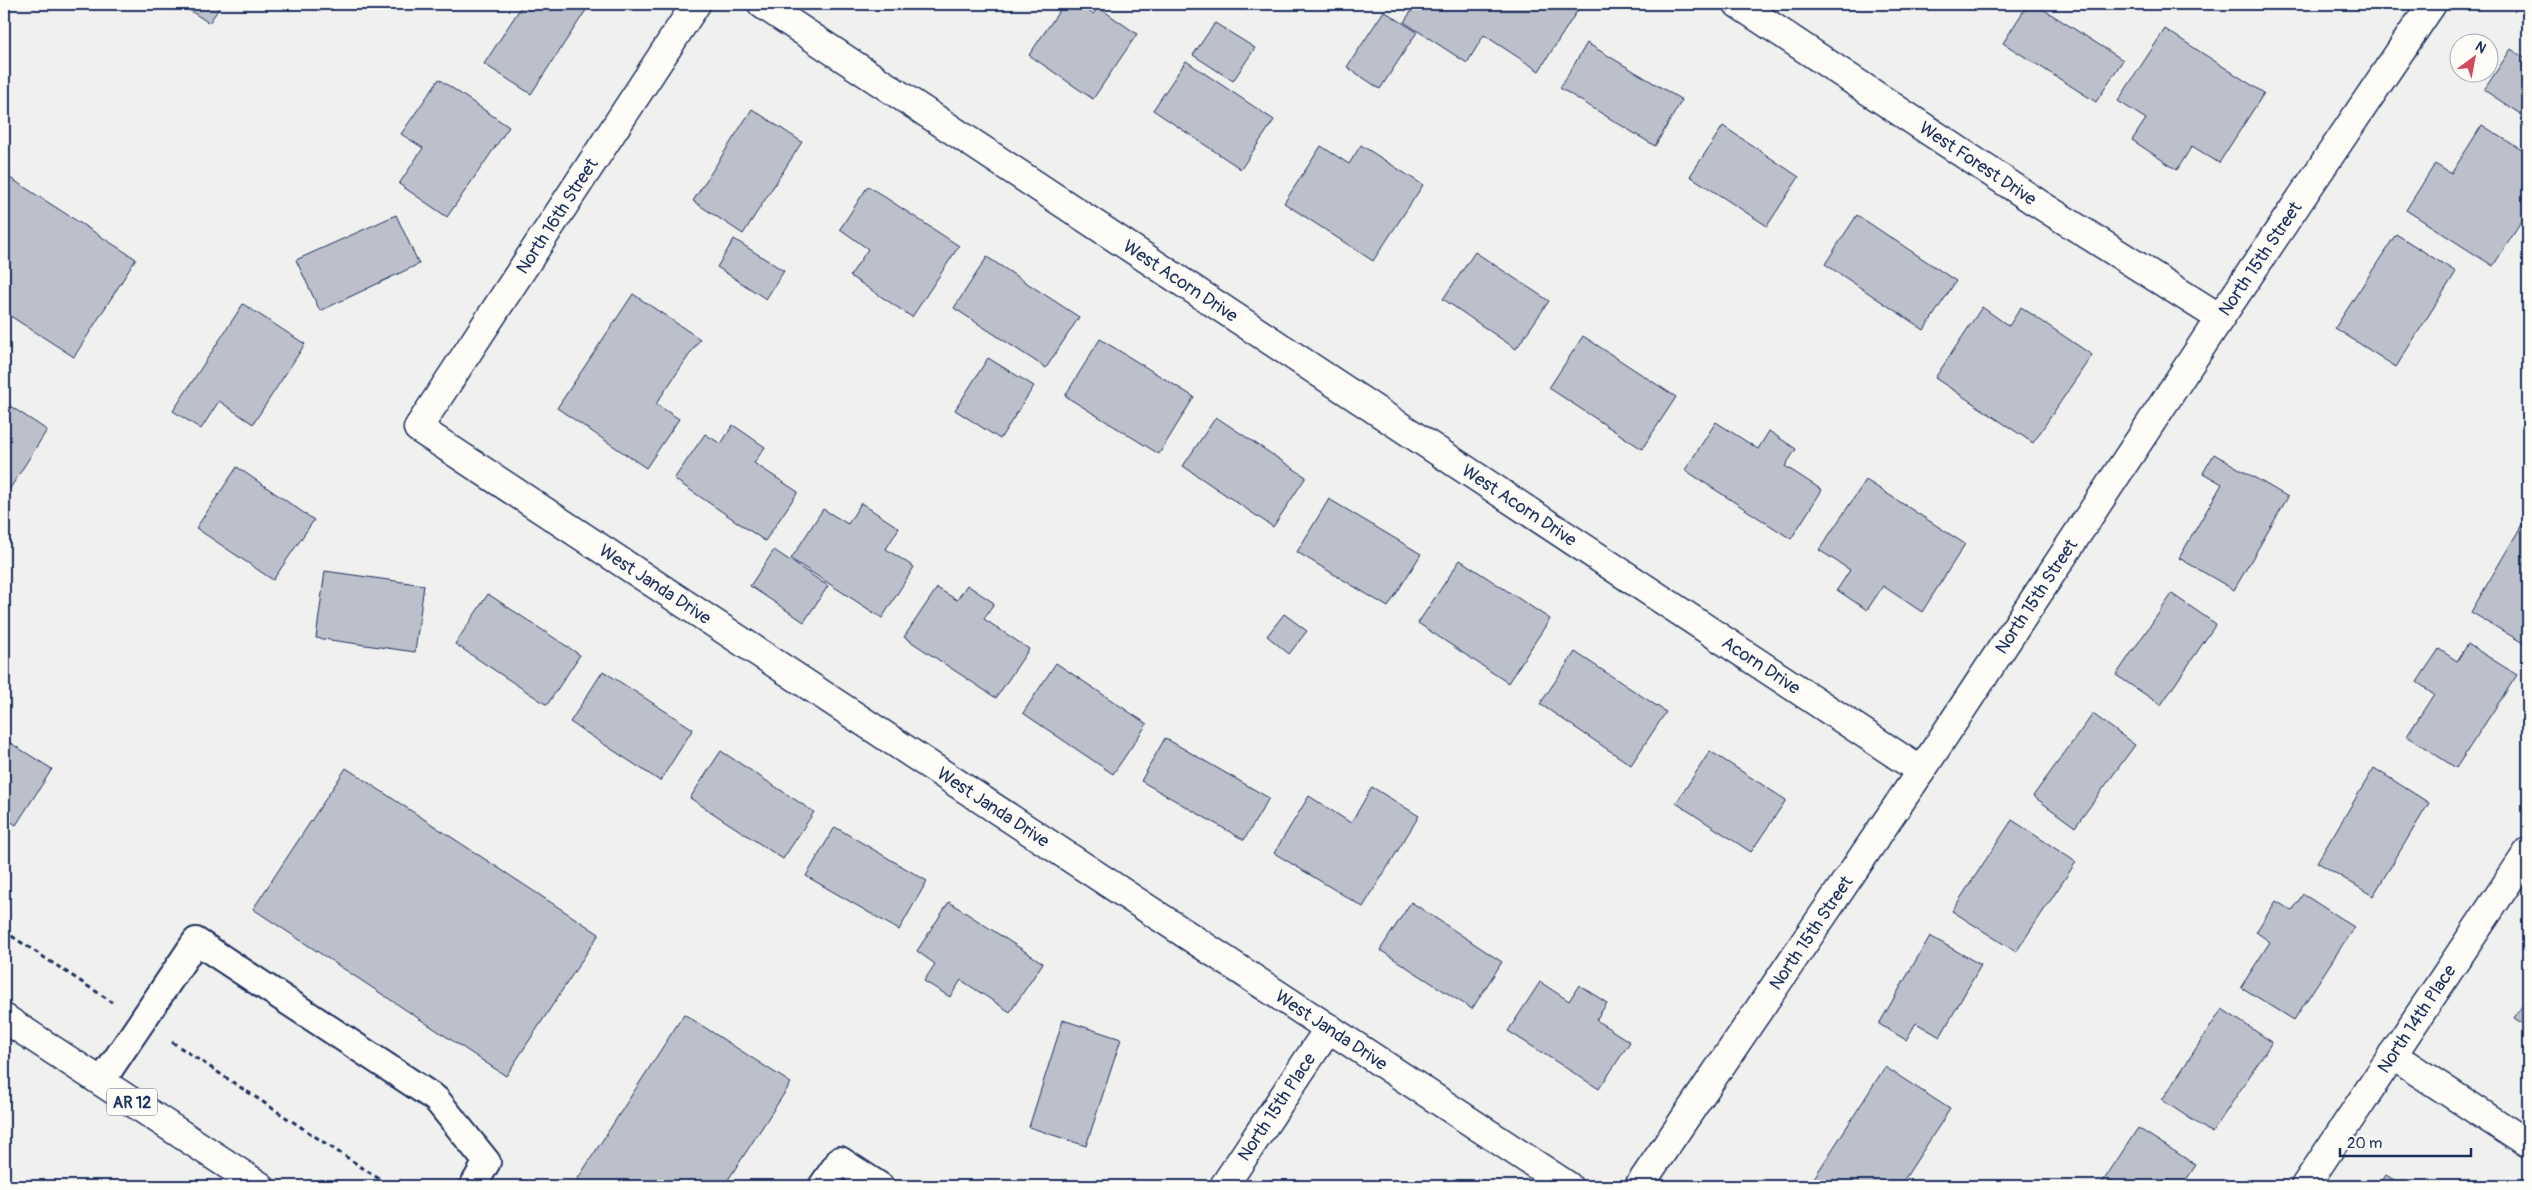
<svg xmlns="http://www.w3.org/2000/svg" width="2532" height="1190" viewBox="0 0 2532 1190" font-family="Pangolin,sans-serif">
	<style>
		.building { fill: #bbc0ca; stroke: #1b2f5e }
		.lines { fill: none; stroke-linecap: round; stroke-linejoin: round }
		.service-casing { stroke: #1b2f5e; stroke-width: 30 }
		.minor-casing { stroke: #1b2f5e; stroke-width: 31 }
		.trunk-casing { stroke: #1b2f5e; stroke-width: 31 }
		.path { stroke: #1b2f5e; stroke-width: 3; stroke-dasharray: 5 4; stroke-linecap: butt }
		.service { stroke: #fdfcf7; stroke-width: 26 }
		.minor { stroke: #fdfcf7; stroke-width: 28 }
		.trunk { stroke: #fdfcf7; stroke-width: 28 }
		.labels { text-anchor: middle; stroke-width: 4; stroke-linejoin: round; paint-order: stroke }
		.shield { fill: #fdfcf7; stroke: #5f6c8c; stroke-width: 1 }
		.shield-label { font-size: 16px; font-weight: bold; fill: #1b2f5e }
		.street-label { font-size: 18px; fill: #1b2f5e; stroke: #fdfcf7 }
	</style>
	<rect width="100%" height="100%" fill="#f0f0ee"/>
	<filter id="ink" filterUnits="userSpaceOnUse"><feTurbulence type="fractalNoise" baseFrequency=".02" numOctaves="2"/><feDisplacementMap in="SourceGraphic" scale="10" xChannelSelector="R" yChannelSelector="G"/><feConvolveMatrix kernelMatrix="1 2 1 2 8 2 1 2 1" color-interpolation-filters="sRGB"/></filter>
	<g filter="url(#ink)">
		<g class="building">
			<path d="M180,4H222L209,23Z"/>
			<path d="M523,4H590L531,94L484,64Z"/>
			<path d="M1064,4H1078L1093,14L1098,7L1137,34L1093,99L1029,55Z"/>
			<path d="M1416,4H1536L1545,10L1549,4H1571L1579,8L1539,71L1484,35L1467,63L1404,22Z"/>
			<path d="M2028,4H2035L2123,60L2096,102L2003,43Z"/>
			<path d="M1384,11L1417,32L1380,89L1347,67Z"/>
			<path d="M1215,23L1255,48L1233,81L1193,55Z"/>
			<path d="M2165,29L2264,93L2219,163L2192,146L2177,170L2132,140L2146,119L2118,101Z"/>
			<path d="M1587,43L1682,100L1655,146L1560,88Z"/>
			<path d="M2511,49L2526,59L2528,56V119L2484,90Z"/>
			<path d="M1186,61L1274,120L1241,169L1153,110Z"/>
			<path d="M439,79L509,127L447,217L399,184L423,148L401,134Z"/>
			<path d="M752,109L802,142L743,234L693,201Z"/>
			<path d="M2482,125L2528,154L2526,176L2528,178V226L2522,221L2493,266L2406,210L2435,164L2451,174Z"/>
			<path d="M1723,126L1799,177L1767,226L1690,176Z"/>
			<path d="M1361,145L1423,185L1373,261L1284,203L1321,146L1349,164Z"/>
			<path d="M4,174L136,259L74,357L4,312Z"/>
			<path d="M868,186L959,246L912,317L850,276L868,249L840,229Z"/>
			<path d="M396,215L419,264L320,311L296,260Z"/>
			<path d="M1857,215L1956,281L1924,330L1825,264Z"/>
			<path d="M2396,234L2456,272L2396,367L2335,328Z"/>
			<path d="M734,239L784,271L766,299L717,267Z"/>
			<path d="M1475,252L1549,301L1516,349L1443,299Z"/>
			<path d="M987,257L1079,317L1046,368L954,308Z"/>
			<path d="M633,294L700,339L656,404L679,419L646,468L557,408Z"/>
			<path d="M243,304L305,344L253,424L219,401L201,429L173,411Z"/>
			<path d="M1982,307L2009,326L2021,307L2092,355L2033,443L1935,378Z"/>
			<path d="M1583,336L1676,397L1642,449L1549,388Z"/>
			<path d="M1100,339L1194,397L1159,454L1065,396Z"/>
			<path d="M988,358L1034,386L1000,439L955,410Z"/>
			<path d="M4,402L47,430L4,498Z"/>
			<path d="M1216,417L1306,477L1273,527L1183,466Z"/>
			<path d="M1716,422L1758,449L1769,431L1796,449L1785,466L1822,490L1791,539L1685,470Z"/>
			<path d="M733,425L765,447L754,463L798,492L765,541L674,479L705,434L721,444Z"/>
			<path d="M2214,454L2288,497L2234,590L2179,558L2222,484L2203,473Z"/>
			<path d="M237,467L314,520L273,580L196,528Z"/>
			<path d="M1866,480L1965,544L1922,612L1883,586L1867,610L1837,590L1850,570L1819,550Z"/>
			<path d="M1329,499L1421,554L1388,607L1297,552Z"/>
			<path d="M861,503L899,528L886,549L914,567L882,618L791,559L823,509L848,524Z"/>
			<path d="M2527,516L2528,517V646L2471,612Z"/>
			<path d="M774,550L828,586L804,622L750,586Z"/>
			<path d="M1460,560L1550,619L1508,683L1418,623Z"/>
			<path d="M325,571L424,585L415,652L316,638Z"/>
			<path d="M967,585L994,603L984,619L1029,649L996,698L904,637L937,588L957,600Z"/>
			<path d="M488,594L580,655L547,705L455,644Z"/>
			<path d="M2172,594L2216,624L2161,705L2116,675Z"/>
			<path d="M1284,614L1307,631L1289,654L1267,636Z"/>
			<path d="M2468,644L2517,675L2456,768L2407,736L2434,694L2417,682L2439,649L2457,661Z"/>
			<path d="M1575,652L1666,712L1631,765L1540,704Z"/>
			<path d="M1056,663L1147,724L1113,774L1023,713Z"/>
			<path d="M603,671L693,729L660,781L570,722Z"/>
			<path d="M2093,714L2135,745L2075,827L2033,796Z"/>
			<path d="M1165,738L1269,798L1244,840L1141,781Z"/>
			<path d="M4,739L52,769L16,825L4,817Z"/>
			<path d="M721,751L814,812L783,859L690,798Z"/>
			<path d="M1710,751L1786,800L1751,852L1676,803Z"/>
			<path d="M346,768L599,934L506,1076L253,909Z"/>
			<path d="M2374,768L2429,803L2373,896L2317,862Z"/>
			<path d="M1372,787L1419,816L1363,907L1274,853L1309,796L1351,823Z"/>
			<path d="M2012,820L2076,862L2016,952L1952,911Z"/>
			<path d="M835,827L927,881L899,930L806,876Z"/>
			<path d="M2303,894L2354,927L2294,1020L2241,987L2270,942L2256,932L2276,901L2292,911Z"/>
			<path d="M949,902L1043,963L1010,1012L961,980L950,997L924,981L935,964L917,951Z"/>
			<path d="M1411,902L1502,962L1472,1009L1380,950Z"/>
			<path d="M1930,936L1981,965L1940,1037L1916,1023L1906,1040L1879,1024Z"/>
			<path d="M1540,982L1569,1001L1579,985L1607,1003L1596,1020L1630,1042L1599,1089L1508,1031Z"/>
			<path d="M2528,997V1027L2514,1018Z"/>
			<path d="M2222,1009L2272,1042L2212,1133L2162,1100Z"/>
			<path d="M684,1014L791,1083L724,1186H573Z"/>
			<path d="M1063,1020L1121,1039L1086,1146L1029,1127Z"/>
			<path d="M1885,1067L1950,1109L1900,1186H1809Z"/>
			<path d="M2138,1128L2196,1165L2182,1186H2100Z"/>
			<path d="M2386,1175L2404,1186H2379Z"/>
		</g>
		<g class="lines">
			<defs>
				<g id="service">
					<path d="M101,1082L196,941L436,1099L487,1162L473,1186"/>
					<path d="M822,1186L840,1160L880,1186"/>
				</g>
				<g id="minor">
					<path id="s1" d="M696,4L418,428L1568,1186"/>
					<path id="s2" d="M762,4L1921,771"/>
					<path id="s3" d="M1738,4L2036,202L2220,318"/>
					<path d="M2392,1055L2528,1144"/>
					<path id="s4" d="M1224,1186L1329,1028"/>
					<path id="s5" d="M1639,1186L1921,771L2220,318L2432,4"/>
					<path id="s6" d="M2305,1186L2528,852"/>
				</g>
				<path id="trunk" d="M4,1018L260,1186"/>
			</defs>
			<use href="#service" class="service-casing"/>
			<use href="#minor" class="minor-casing"/>
			<use href="#trunk" class="trunk-casing"/>
			<g class="path">
				<path d="M4,931L112,1002"/>
				<path d="M172,1042L390,1186"/>
			</g>
			<use href="#service" class="service"/>
			<use href="#minor" class="minor"/>
			<use href="#trunk" class="trunk"/>
		</g>
	</g>
	<g class="labels">
		<rect class="shield" x="107" y="1088.5" width="50" height="27" rx="4"/>
		<g class="shield-label">
			<text x="132" y="1108">AR 12</text>
		</g>
		<g class="street-label">
			<text dy="6" stroke="none"><textPath href="#s3" startOffset="288">West Forest Drive</textPath></text>
			<text transform="translate(557 216) rotate(-57)" y="6">North 16th Street</text>
			<text dy="6" stroke="none"><textPath href="#s5" startOffset="1116">North 15th Street</textPath></text>
			<text dy="6" stroke="none"><textPath href="#s2" startOffset="502">West Acorn Drive</textPath></text>
			<text dy="6" stroke="none"><textPath href="#s2" startOffset="908">West Acorn Drive</textPath></text>
			<text dy="6" stroke="none"><textPath href="#s1" startOffset="791">West Janda Drive</textPath></text>
			<text dy="6" stroke="none"><textPath href="#s5" startOffset="711">North 15th Street</textPath></text>
			<text dy="6" stroke="none"><textPath href="#s2" startOffset="1198">Acorn Drive</textPath></text>
			<text dy="6" stroke="none"><textPath href="#s1" startOffset="1196">West Janda Drive</textPath></text>
			<text dy="6" stroke="none"><textPath href="#s5" startOffset="306">North 15th Street</textPath></text>
			<text dy="6" stroke="none"><textPath href="#s6" startOffset="201">North 14th Place</textPath></text>
			<text dy="6" stroke="none"><textPath href="#s1" startOffset="1601">West Janda Drive</textPath></text>
			<text dy="6" stroke="none"><textPath href="#s4" startOffset="95">North 15th Place</textPath></text>
		</g>
	</g>
	<rect width="2532" height="1190" fill="none" stroke="#fdfcf7" stroke-width="20"/>
	<rect x="10" y="10" width="2512" height="1170" fill="none" stroke="#1b2f5e" stroke-width="2" filter="url(#ink)"/>
	<g transform="translate(2474 58) rotate(32)"><circle r="24" fill="#fdfcf7" stroke="#a3aaba"/>
	<path d="M0-4L9 19L0 12L-9 19Z" fill="#d1495b"/>
	<text y="-8" font-size="14" font-weight="bold" text-anchor="middle" fill="#1b2f5e">N</text>
	</g>
	<path d="M2340 1148v8h131v-8" fill="none" stroke="#1b2f5e" stroke-width="2.5"/>
	<text x="2347" y="1148" font-size="15" fill="#1b2f5e" stroke="#fdfcf7" stroke-width="4" paint-order="stroke">20 m</text>
</svg>
